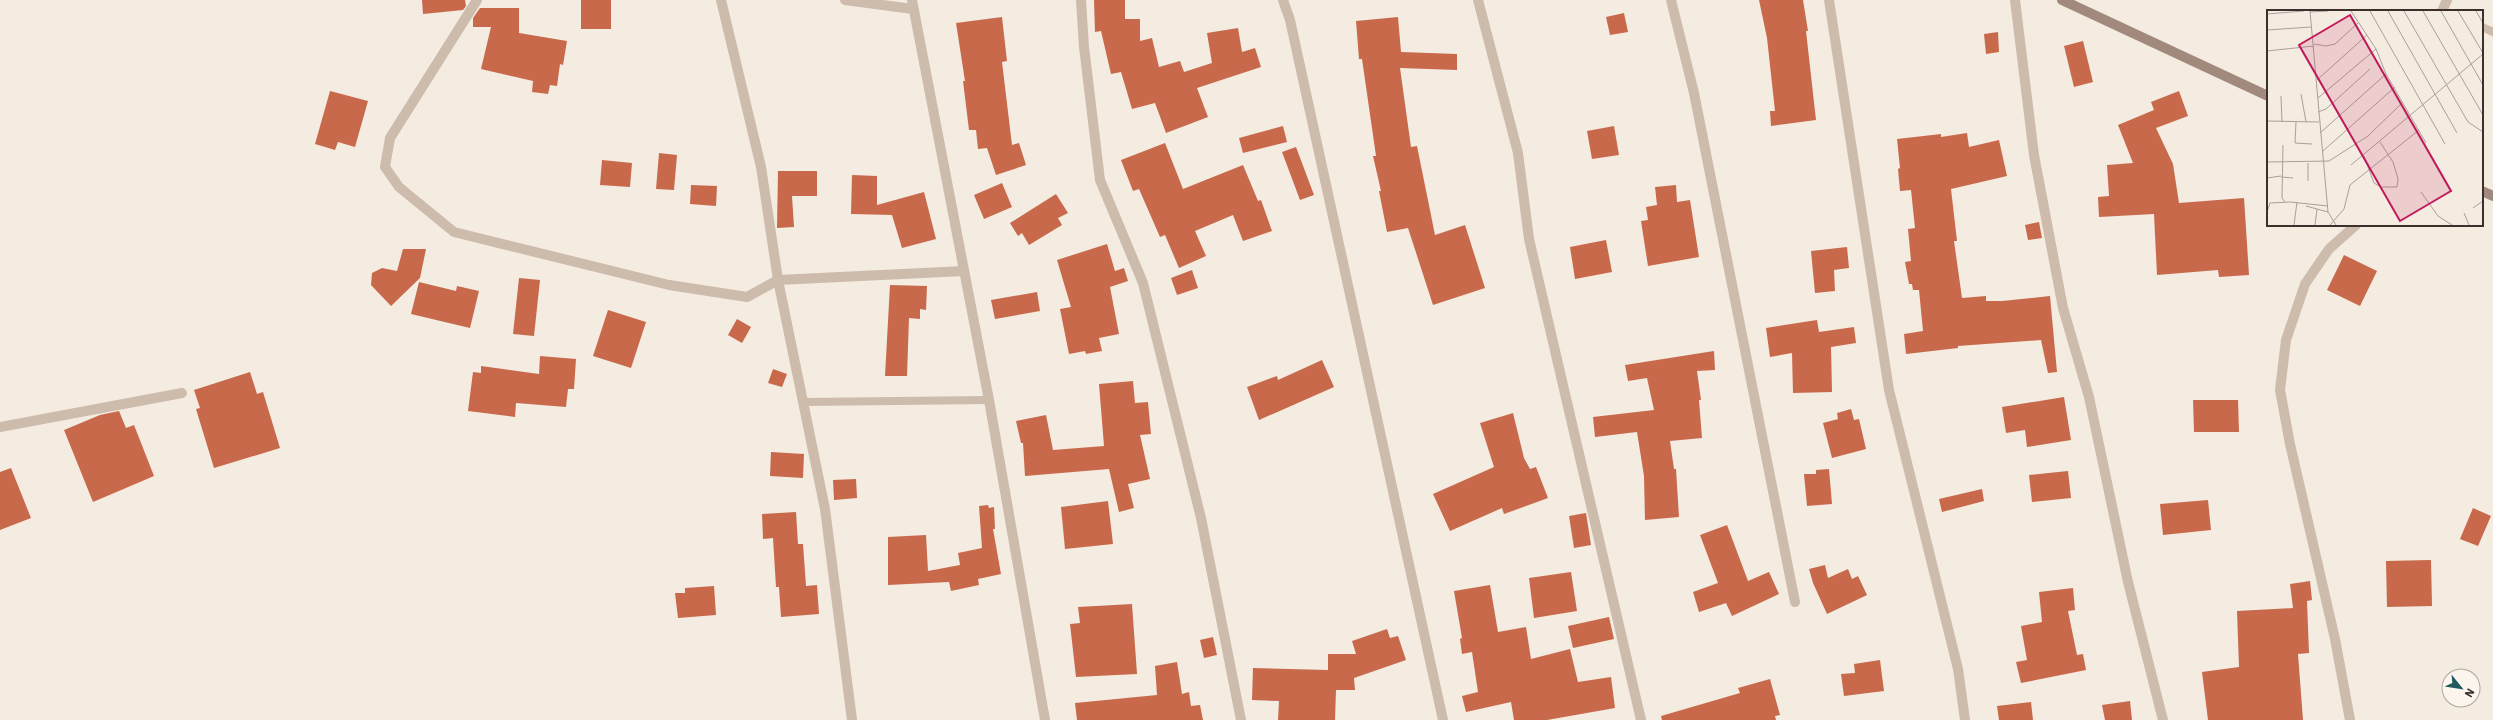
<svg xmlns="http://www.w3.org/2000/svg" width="2493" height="720" viewBox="0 0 2493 720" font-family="'IBM Plex Sans',sans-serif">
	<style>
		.building { fill: #c8694b }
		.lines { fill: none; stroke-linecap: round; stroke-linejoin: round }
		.lane { stroke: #cdbbac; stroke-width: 8 }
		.street { stroke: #cdbbac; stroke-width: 10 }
		.secondary { stroke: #a18a7d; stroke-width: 10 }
		.inset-road { fill: none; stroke: #aaa098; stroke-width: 1 }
		.view { fill: #c2185b; fill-opacity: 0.15; stroke: #c2185b; stroke-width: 2 }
		.inset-edge { fill: none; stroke: #3b302b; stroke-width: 2 }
	</style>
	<rect width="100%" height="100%" fill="#f4ebe1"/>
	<g class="building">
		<path d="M422,0H465L466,6L463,10L423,14Z"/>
		<rect x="581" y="0" width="30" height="29"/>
		<path d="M1094,0H1125V19H1140V41L1152,38L1159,67L1180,61L1184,72L1212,63L1207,33L1238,28L1242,52L1255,48L1261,67L1197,88L1208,117L1166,133L1155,103L1132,109L1121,72L1111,74L1101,31L1095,32Z"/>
		<path d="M1759,0H1803L1808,31H1806L1816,120L1771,126L1770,111H1775L1767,38Z"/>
		<path d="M480,8H519V33L567,41L563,65L560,64L557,86L550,85L548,94L532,92L533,81L481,69L491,27H473V18Z"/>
		<path d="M1624,13L1628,32L1610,35L1606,17Z"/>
		<path d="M1002,17L1007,61L1002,62L1012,145L1019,143L1026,165L996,175L987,148L978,149L976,130H969L963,81H965L956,23Z"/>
		<path d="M1398,17L1401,52L1457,54V70L1400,68L1411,147L1417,146L1435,235L1465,225L1485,288L1433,305L1408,228L1387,232L1379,191H1381L1373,156H1376L1362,59H1359L1356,21Z"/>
		<path d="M1998,32L1999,52L1986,54L1984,34Z"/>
		<path d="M2083,41L2093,82L2074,87L2064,46Z"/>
		<path d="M330,91L368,101L355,147L338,142L335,150L315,144Z"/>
		<path d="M2179,91L2188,116L2156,128L2173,164L2179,203L2244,198L2249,275L2219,277L2218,270L2157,275L2154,214L2099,217L2098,197L2109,196L2107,165L2133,163L2118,125L2154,110L2151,102Z"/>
		<path d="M1283,126L1287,142L1243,153L1239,138Z"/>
		<path d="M1614,126L1619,155L1592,159L1587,131Z"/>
		<path d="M1967,133L1969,147L1999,140L2007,176L1951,189L1957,241H1954L1962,298L1986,296V301H2002L2050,296L2057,372L2048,373L2041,340L1958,346V348L1906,354L1904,334L1923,331L1919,290H1913L1912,284H1909L1905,262L1911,261L1908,229L1915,228L1911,190L1900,191L1898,169L1900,168L1897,139L1941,134V137Z"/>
		<path d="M1165,143L1183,189L1243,165L1258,201L1261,200L1272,231L1243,241L1233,215L1195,231L1206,256L1179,268L1165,235L1160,237L1139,189L1133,191L1121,160Z"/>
		<path d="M1296,147L1314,195L1300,200L1282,152Z"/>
		<path d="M659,153L677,155L674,190L656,189Z"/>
		<path d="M602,160L632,163L630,187L600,185Z"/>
		<path d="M778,171H817V196H792L794,227L777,228Z"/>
		<path d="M852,175L877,176V205L924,192L936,239L902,248L892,215L851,214Z"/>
		<path d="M1002,183L1012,207L984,219L974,195Z"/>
		<path d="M691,185L717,186L716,206L690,204Z"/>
		<path d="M1676,185L1677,202L1690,200L1699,257L1648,266L1641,221L1648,220L1646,207L1657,205L1655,187Z"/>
		<path d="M1056,194L1068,213L1058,218L1062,225L1029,245L1022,233L1018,236L1010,223Z"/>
		<path d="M2039,222L2042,238L2028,240L2025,225Z"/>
		<path d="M1606,240L1612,272L1575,279L1570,247Z"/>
		<path d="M1107,244L1115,271L1124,268L1128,281L1110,287L1119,334L1099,338L1102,351L1086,354L1085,351L1069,354L1060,309L1071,307L1057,260Z"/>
		<path d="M1847,247L1849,268L1834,270L1835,291L1815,293L1811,251Z"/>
		<path d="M403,249H426L420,278L391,306L371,285L372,273L382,268L397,271Z"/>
		<path d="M2344,255L2377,271L2360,306L2327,290Z"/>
		<path d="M1192,270L1198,288L1177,295L1171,278Z"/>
		<path d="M519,278L540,280L534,336L513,334Z"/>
		<path d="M419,282L456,291L457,286L479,291L470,328L411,314Z"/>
		<path d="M890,285L927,286L926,310L920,309V319L909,318L907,376H885Z"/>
		<path d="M1037,292L1040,311L995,319L991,300Z"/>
		<path d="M608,310L646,322L631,368L593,356Z"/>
		<path d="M737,319L751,327L742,343L728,335Z"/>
		<path d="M1817,320L1819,332L1854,327L1856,343L1831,347L1832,392L1793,393L1792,353L1770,357L1766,328Z"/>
		<path d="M1714,351L1715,370L1697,371L1701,400H1699L1702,438L1670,441L1674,469H1676L1679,517L1645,520L1644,476L1637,432L1595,437L1593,417L1654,410L1647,378L1628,381L1625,365Z"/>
		<path d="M540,356L576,359L574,389H568L566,407L516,403L515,417L468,411L473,372L481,373V366L539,374Z"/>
		<path d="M1322,360L1334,387L1259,420L1247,387L1277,376L1278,380Z"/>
		<path d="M773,369L787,374L782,387L768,383Z"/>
		<path d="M250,372L257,394L263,392L280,448L214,468L196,409L200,408L194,390Z"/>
		<path d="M1133,381L1135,403L1148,402L1151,434L1140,435L1150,479L1128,484L1134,508L1119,512L1109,469L1025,476L1023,443H1021L1016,421L1046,415L1053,450L1104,446L1099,384Z"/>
		<path d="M2064,397L2071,440L2027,447L2025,430L2006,433L2002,407Z"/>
		<path d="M2193,400H2238L2239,432H2194Z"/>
		<path d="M1851,409L1854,420L1859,419L1866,449L1832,458L1823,423L1838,419L1837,413Z"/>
		<path d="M119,411L126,428L134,425L154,476L93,502L64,430L100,415Z"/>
		<path d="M1513,413L1524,458L1530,469L1536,467L1548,498L1504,514L1502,508L1450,531L1433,494L1494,467L1480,423Z"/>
		<path d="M771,452L804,454L803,478L770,476Z"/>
		<path d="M11,468L31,518L0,530V472Z"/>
		<path d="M1829,469L1832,504L1807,506L1804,474H1816V470Z"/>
		<path d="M2068,471L2071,498L2032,502L2029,475Z"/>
		<path d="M856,479L857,498L834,500L833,480Z"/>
		<path d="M1982,489L1984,501L1942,512L1939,499Z"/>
		<path d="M2208,500L2211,530L2163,535L2160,504Z"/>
		<path d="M1108,501L1113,544L1065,549L1061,507Z"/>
		<path d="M988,505L989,508L994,507L995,529H993L1001,574L978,579L979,585L951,591L949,582L888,585V537L926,535L928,571L960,565L958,553L982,548L979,506Z"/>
		<path d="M2473,508L2491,516L2478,546L2460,539Z"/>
		<path d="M796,512L798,544H803L806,586L817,585L819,614L781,617L779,587H776L773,538L763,539L762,514Z"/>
		<path d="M1586,513L1591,545L1574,548L1569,516Z"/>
		<path d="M1727,525L1748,581L1769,572L1779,594L1732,616L1726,603L1699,612L1693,592L1718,583L1700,535Z"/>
		<path d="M2431,560L2432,606L2387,607L2386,561Z"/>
		<path d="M1825,565L1828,578L1848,569L1852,579L1858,576L1867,595L1827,614L1813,583L1809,569Z"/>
		<path d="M1571,572L1577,611L1534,618L1529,578Z"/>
		<path d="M2310,581L2312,600L2307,601L2309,653L2298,654L2303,720H2208L2202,672L2239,667L2237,611L2293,608L2290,584Z"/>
		<path d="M1490,585L1498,632L1526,627L1531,659L1570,649L1578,682L1611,677L1615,708L1547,720H1514L1511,702L1466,712L1462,696L1478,692L1472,652L1462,654L1460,639L1462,638L1454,591Z"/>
		<path d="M714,586L716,615L678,618L675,593H685V588Z"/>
		<path d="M2073,588L2075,610L2068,611L2077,655L2083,654L2086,670L2021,683L2016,662L2027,660L2021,626L2042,622L2039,592Z"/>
		<path d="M1132,604L1137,674L1076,677L1070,624L1080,623L1078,607Z"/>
		<path d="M1609,617L1614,639L1573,648L1568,626Z"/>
		<path d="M1387,629L1390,638L1398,636L1406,660L1354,678L1355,690H1336L1335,720H1278L1279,701L1252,700L1253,668L1328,670V654H1356L1352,641Z"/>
		<path d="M1213,637L1217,655L1204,658L1200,640Z"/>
		<path d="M1880,660L1884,691L1844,696L1841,674L1855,673L1854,664Z"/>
		<path d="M1177,662L1182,694L1189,692L1191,706L1200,705L1203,720H1077L1075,703L1157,695L1155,666Z"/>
		<path d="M1770,679L1780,715L1775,716L1776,720H1662L1661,716L1740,693L1738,688Z"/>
		<path d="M2130,701L2132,720H2105L2102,705Z"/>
		<path d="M2031,702L2033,720H1999L1997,706Z"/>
	</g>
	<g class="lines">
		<g class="lane">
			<path d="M2482,27L2493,32"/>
			<path d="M803,402L989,400"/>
		</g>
		<g class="street">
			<path d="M477,0L390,138L385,167L399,187L454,232L669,285L747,297L778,280L964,271"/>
			<path d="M721,0L761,167L778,280L825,509L852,720"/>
			<path d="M845,0L913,9"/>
			<path d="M912,0L989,400L1045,720"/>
			<path d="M1081,0L1084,47L1100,180L1143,283L1201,518L1241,720"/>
			<path d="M1283,0L1290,20L1443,720"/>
			<path d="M1478,0L1518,153L1529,239L1641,720"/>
			<path d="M1671,0L1694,93L1795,602"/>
			<path d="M1829,0L1889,390L1958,669L1965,720"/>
			<path d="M2015,0L2034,155L2063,308L2089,397L2128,582L2163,720"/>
			<path d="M2442,11L2447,0"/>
			<path d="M0,427L182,393"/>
			<path d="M2350,720L2335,639L2290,444L2280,390L2286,340L2305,284L2329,249L2356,225"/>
		</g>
		<g class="secondary">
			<path d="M2062,0L2268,96"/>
			<path d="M2482,191L2493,196"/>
		</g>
	</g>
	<g transform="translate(2267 10)">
		<rect width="216" height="216" fill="#f4ebe1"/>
		<path class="inset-road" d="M43,1L61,202L69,215M84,1L109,39L119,64L159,133M103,1L178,134M121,1L190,123M137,1L201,112L216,122M156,1L216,105M174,1L216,75M191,1L216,43M209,1L216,13M43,2L61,1M0,4L37,1M0,20L44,17M47,34L59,36L68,34L91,13M0,41L47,36M50,70L100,25M34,84L39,112M14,86L15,112M51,88L109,39M51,102L59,99L103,59M0,111L52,112M29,112L28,133L45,134M53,123L119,64M16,135L15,188L18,192M56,141L128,77M97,146L107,173L114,177H130L131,169L126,152L113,132M0,152L62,151L101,126L136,92M41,153V171M84,155L216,44M14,167L26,168M0,168L14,166M154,182L171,206L185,215M39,196L61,202M206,198L216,191M0,202L3,193L23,192L61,196M197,203L202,215M27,215L30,192M48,215L50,199M63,215L77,199L83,175L152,120"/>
		<path class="view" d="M83,5L184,181L133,211L32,35Z"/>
		<rect width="216" height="216" class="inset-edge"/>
	</g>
	<g transform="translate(2461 688) rotate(120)"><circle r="19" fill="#fbf5ee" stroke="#aea6a0"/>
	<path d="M0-3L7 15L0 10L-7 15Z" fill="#1f5a5e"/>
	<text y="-6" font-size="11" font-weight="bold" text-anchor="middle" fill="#3b302b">N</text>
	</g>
</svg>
